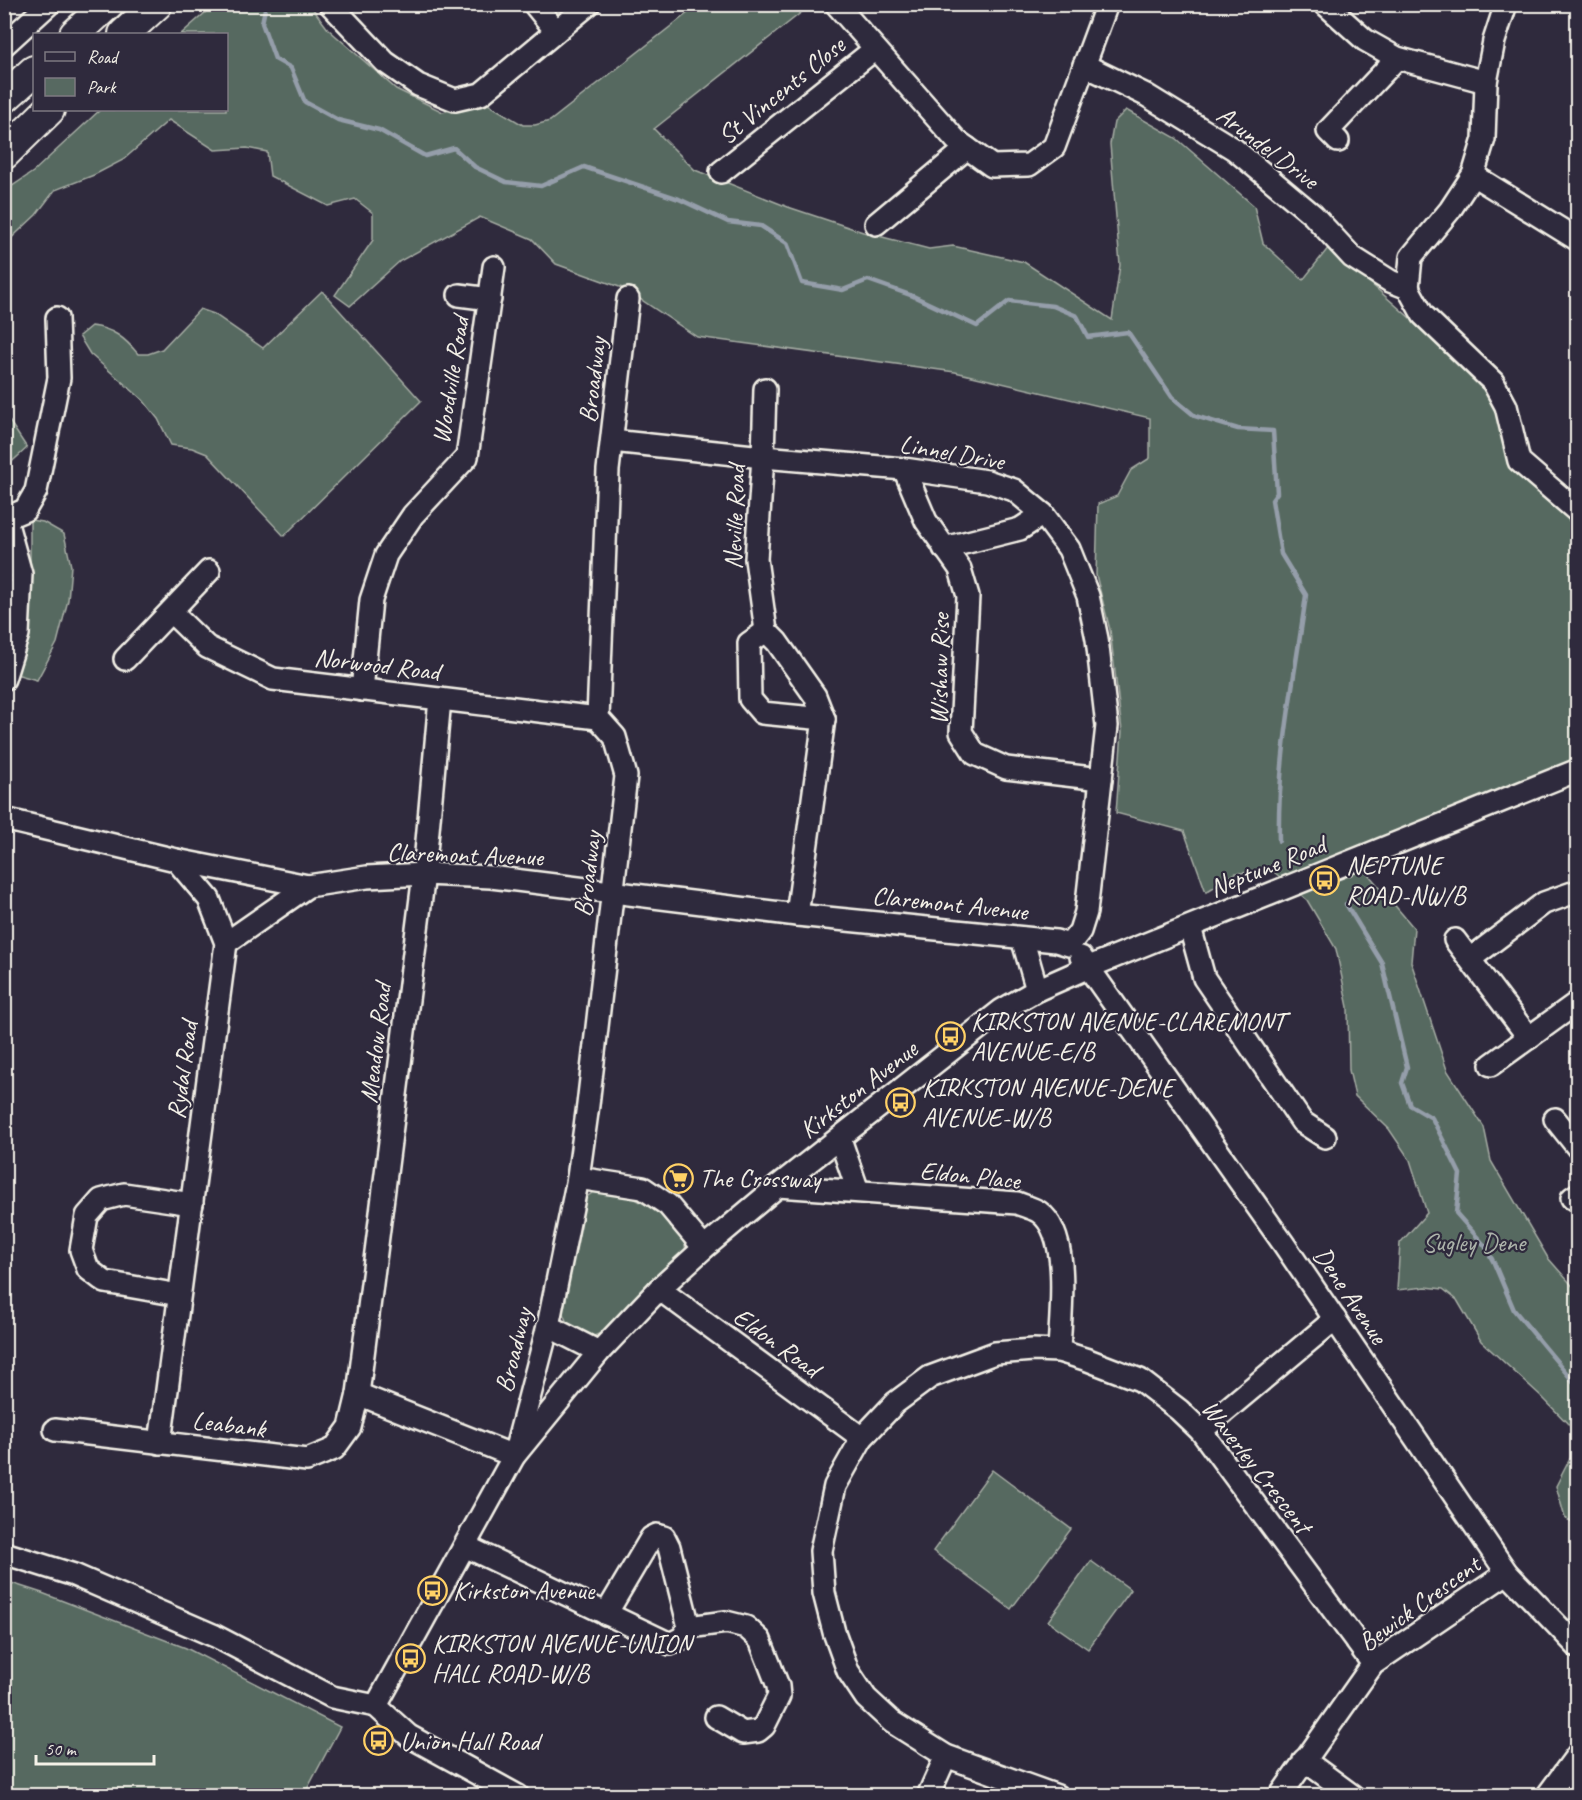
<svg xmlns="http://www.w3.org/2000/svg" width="1582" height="1800" viewBox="0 0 1582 1800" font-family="Caveat,sans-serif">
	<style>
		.green { fill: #576961; stroke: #a6ada4; stroke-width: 1.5 }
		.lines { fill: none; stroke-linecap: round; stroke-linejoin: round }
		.stream { stroke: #959eaa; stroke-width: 4.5 }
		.minor-casing { stroke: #f4f1e8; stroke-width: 26 }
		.highway-casing { stroke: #f4f1e8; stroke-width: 34 }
		.minor { stroke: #2f2a3d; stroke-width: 21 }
		.highway { stroke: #2f2a3d; stroke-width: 30 }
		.labels { text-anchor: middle; stroke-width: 4.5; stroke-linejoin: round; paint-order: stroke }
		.street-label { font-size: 26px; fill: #f4f1e8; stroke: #2f2a3d }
		.poi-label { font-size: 26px; fill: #f4f1e8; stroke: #2f2a3d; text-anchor: start }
		.park-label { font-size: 26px; fill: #adb4ab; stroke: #2f2a3d }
	</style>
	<rect width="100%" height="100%" fill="#2f2a3d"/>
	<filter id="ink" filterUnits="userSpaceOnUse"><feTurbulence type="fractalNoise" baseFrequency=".0167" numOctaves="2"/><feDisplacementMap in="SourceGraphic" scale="12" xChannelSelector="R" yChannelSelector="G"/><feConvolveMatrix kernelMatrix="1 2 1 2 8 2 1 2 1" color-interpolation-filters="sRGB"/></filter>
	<g filter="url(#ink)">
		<g class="green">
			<path d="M812,4L654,129L695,170L788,207L863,232L929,249L953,246L1024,262L1112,320L1120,265L1110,144L1114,122L1126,110L1176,138L1254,206L1263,243L1303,280L1329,247L1491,389L1514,464L1577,523V762L1357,852L1369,875L1414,928L1411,962L1447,1070L1484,1127L1491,1161L1548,1258L1577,1291V1437L1571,1427L1541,1396L1481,1341L1457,1300L1443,1289L1426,1287L1397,1290L1400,1243L1427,1213L1410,1160L1389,1129L1355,1096L1349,1070L1348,1007L1336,949L1307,900L1274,872L1236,873L1206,892L1184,831L1116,813L1122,731L1110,630L1096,575L1098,504L1117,496L1131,470L1150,458V418L955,372L697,337L625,289L556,264L532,239L480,217L400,261L350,306L335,295L373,240V213L355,199L328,206L270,176L267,152L247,148L215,150L169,120L123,160L94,175L55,190L36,215L5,244V191L33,172L100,110H226V34H181L214,5H310L328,29L396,89L443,112L483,101L523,125H535L550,121L698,5Z"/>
			<path d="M322,291L421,401L284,536L207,454L192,448L171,445L158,419L143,400L90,354L79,336L91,326C112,328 125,338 138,354H148L162,349L200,309L214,314L263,348Z"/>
			<path d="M5,416L8,419L27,448L5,468Z"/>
			<path d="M30,520L43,522L64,534L71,566L68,600L57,643L37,680L5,671L4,556L10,574L30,564Z"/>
			<path d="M598,1189L622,1192L660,1212L681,1229L686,1250L606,1331L594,1336L579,1331L567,1323L561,1309L585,1198Z"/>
			<path d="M1577,1445L1578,1525H1577L1565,1518L1556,1486Z"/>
			<path d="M992,1470L1071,1529L1011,1609L933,1551Z"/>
			<path d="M1091,1561L1131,1590L1088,1649L1048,1621Z"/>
			<path d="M5,1581L42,1593L186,1648L340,1727L304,1795H5Z"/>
		</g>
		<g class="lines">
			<g class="stream">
				<path d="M266,4L262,23L275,59L291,68L305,102L338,120L379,130L425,156L454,148L475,167L506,182L541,186L584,167L679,199L728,222L761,226L787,243L802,283L843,290L868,280L913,296L977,326L1009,301L1053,306L1077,316L1088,337L1128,332L1172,397L1195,416L1238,429L1273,431L1277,493L1272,500L1281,554L1306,595C1295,677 1277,758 1279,841"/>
				<path d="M1346,904L1382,963L1407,1067L1402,1083L1410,1105L1432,1118L1460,1174L1456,1213L1485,1246L1494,1263L1514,1310L1578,1387"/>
			</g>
			<defs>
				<g id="minor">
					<path d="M330,4L385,62L418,85L455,100L481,94L589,4"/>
					<path d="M534,4L556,31"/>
					<path d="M836,4L956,140L992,166L1029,165L1054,147L1107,4"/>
					<path d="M1325,4L1365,40L1397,58L1486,82"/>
					<path d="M4,45L49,4"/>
					<path d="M1084,65L1146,95L1234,149L1313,215L1352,257L1390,281L1408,288"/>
					<path d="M1338,141L1328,131L1397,58"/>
					<path d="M721,172L875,49"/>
					<path d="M1473,175L1578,240"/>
					<path d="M876,224L967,148"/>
					<path d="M1408,288L1411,257L1450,210L1473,175L1484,139L1486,82L1494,41L1506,4"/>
					<path d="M1408,288L1423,315L1493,382L1506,406L1519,461L1578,512"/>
					<path d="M459,295L490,299"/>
					<path d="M765,389L763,457L756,559L766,631L777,642L815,696L824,719L797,915"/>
					<path d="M904,469L926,521L960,569L968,596L961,732L975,754L1006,768L1101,779"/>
					<path d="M4,513L21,574L18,634L4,679"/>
					<path d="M6,518L25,510L36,491L59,378L57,318"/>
					<path d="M944,548L1020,529L1043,514"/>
					<path d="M171,612L207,647L273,679L598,718"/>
					<path d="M766,631L749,643L750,699L762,713L824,719"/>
					<path d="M125,659L209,571"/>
					<path d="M362,690L371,600L386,555L413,515L467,457L494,267"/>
					<path d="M4,819L176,860L308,886L367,877L424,874L491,877L797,915L1056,941L1069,945L1080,931L1086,912L1107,726L1097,639L1088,596L1069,549L1043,514L1014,490L987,481L904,469L763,457L612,441"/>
					<path d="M1190,927L1204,978L1302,1122L1325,1137"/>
					<path d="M1022,938L1037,990"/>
					<path d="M1455,940L1529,1038"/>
					<path d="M226,943L308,886"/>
					<path d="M1081,957L1283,1243L1507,1573L1578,1647"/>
					<path d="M1470,959L1544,903L1578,891"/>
					<path d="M1491,1065L1578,1002"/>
					<path d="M1555,1119L1578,1148"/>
					<path d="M840,1139L858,1191"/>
					<path d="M578,1178L643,1188L668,1205L704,1248"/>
					<path d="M778,1186L1017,1203C1024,1206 1033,1208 1039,1212C1072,1235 1060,1316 1059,1351"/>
					<path d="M1572,1198L1578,1194"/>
					<path d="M659,1289L862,1438"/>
					<path d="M179,1295L105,1282L88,1269L81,1250L87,1216L101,1200L124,1194L192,1204"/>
					<path d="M548,1326L599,1352"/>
					<path d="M358,1394L514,1456L548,1326L578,1178L588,1105L626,776L615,737L598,718L608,470L628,299"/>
					<path d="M55,1430L307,1460L334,1449L350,1427L358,1394L424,874L440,699"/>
					<path d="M1201,1431L1335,1319"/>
					<path d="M160,1443L226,943L209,899L176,860"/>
					<path d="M465,1546L670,1644L682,1638L689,1627L726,1622L746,1627L760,1640L778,1686L779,1696L764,1726L758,1731L743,1733L716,1717"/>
					<path d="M4,1553L74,1575L215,1636L332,1697L376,1706L409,1736L518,1796"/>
					<path d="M606,1614L651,1538L657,1535L664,1537L669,1547L689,1627"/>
					<path d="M376,1706L514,1456L599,1352L659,1289L704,1248L778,1186L1002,1010L1037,990L1089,967L1578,770"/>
					<path d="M1304,1760L1353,1796"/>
					<path d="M928,1796L946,1756"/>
					<path d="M1057,1796L946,1756L892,1722L866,1698L848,1671L834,1632L824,1593L821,1551L835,1486L862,1438L895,1403L930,1377L995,1353L1033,1350L1059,1351L1088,1360L1140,1380L1179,1410L1201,1431L1373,1664"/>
					<path d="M1280,1796L1373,1664L1507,1573"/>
					<path d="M1547,1796L1578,1754"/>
				</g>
				<g id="highway">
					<path d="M75,34L108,4"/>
					<path d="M124,34L157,4"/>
					<path d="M4,98L34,71"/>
					<path d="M4,154L49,110"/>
				</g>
			</defs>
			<use href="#minor" class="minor-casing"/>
			<use href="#highway" class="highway-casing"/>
			<use href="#minor" class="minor"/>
			<use href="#highway" class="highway"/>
		</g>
	</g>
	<defs>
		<symbol id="bus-ring" viewBox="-11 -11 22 22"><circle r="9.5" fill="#2f2a3d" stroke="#ffd166" stroke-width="1.5"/><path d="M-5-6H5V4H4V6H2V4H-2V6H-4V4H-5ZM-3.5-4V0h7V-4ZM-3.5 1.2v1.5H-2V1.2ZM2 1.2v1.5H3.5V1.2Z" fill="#ffd166"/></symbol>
		<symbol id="supermarket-ring" viewBox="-11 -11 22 22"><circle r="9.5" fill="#2f2a3d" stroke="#ffd166" stroke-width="1.5"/><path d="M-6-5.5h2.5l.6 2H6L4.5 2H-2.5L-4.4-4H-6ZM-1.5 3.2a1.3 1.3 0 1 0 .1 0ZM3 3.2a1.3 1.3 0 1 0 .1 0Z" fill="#ffd166"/></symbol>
	</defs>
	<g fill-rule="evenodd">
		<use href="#bus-ring" x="1308" y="864" width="33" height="33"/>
		<use href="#bus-ring" x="934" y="1020" width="33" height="33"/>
		<use href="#bus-ring" x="884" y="1086" width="33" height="33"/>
		<use href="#supermarket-ring" x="662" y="1162" width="33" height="33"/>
		<use href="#bus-ring" x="416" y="1574" width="33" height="33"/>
		<use href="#bus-ring" x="394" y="1642" width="33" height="33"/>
		<use href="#bus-ring" x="362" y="1724" width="33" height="33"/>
	</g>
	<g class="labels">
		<g class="street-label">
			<text transform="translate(781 90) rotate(-39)" y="9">St Vincents Close</text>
			<text transform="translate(1268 147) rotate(37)" y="9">Arundel Drive</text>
			<text transform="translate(450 380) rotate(-81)" y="9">Woodville Road</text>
			<text transform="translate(592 380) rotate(-83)" y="9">Broadway</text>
			<text transform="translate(952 452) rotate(10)" y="9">Linnel Drive</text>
			<text transform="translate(734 517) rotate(-88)" y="9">Neville Road</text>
			<text transform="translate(377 664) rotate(7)" y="9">Norwood Road</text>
			<text transform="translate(939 669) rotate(-89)" y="9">Wishaw Rise</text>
			<text transform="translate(465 854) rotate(2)" y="9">Claremont Avenue</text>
			<text transform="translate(1267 866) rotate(-22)" y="9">Neptune Road</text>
			<text transform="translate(587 874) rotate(-83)" y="9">Broadway</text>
			<text transform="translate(950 903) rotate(6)" y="9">Claremont Avenue</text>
			<text transform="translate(375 1043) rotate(-83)" y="9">Meadow Road</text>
			<text transform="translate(182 1070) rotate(-82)" y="9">Rydal Road</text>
			<text transform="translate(858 1089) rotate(-38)" y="9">Kirkston Avenue</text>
			<text transform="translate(970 1175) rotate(6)" y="9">Eldon Place</text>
			<text transform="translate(1351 1295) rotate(56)" y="9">Dene Avenue</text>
			<text transform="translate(777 1342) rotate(36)" y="9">Eldon Road</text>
			<text transform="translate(513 1350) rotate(-76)" y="9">Broadway</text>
			<text transform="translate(229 1424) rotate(7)" y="9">Leabank</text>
			<text transform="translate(1257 1466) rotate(52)" y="9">Waverley Crescent</text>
			<text transform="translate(1419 1603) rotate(-36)" y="9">Bewick Crescent</text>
		</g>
		<g class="poi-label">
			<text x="1346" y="874">NEPTUNE<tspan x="1346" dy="30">ROAD-NW/B</tspan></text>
			<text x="971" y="1030">KIRKSTON AVENUE-CLAREMONT<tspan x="971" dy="30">AVENUE-E/B</tspan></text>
			<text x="922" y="1096">KIRKSTON AVENUE-DENE<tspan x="922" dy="30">AVENUE-W/B</tspan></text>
			<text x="699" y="1187">The Crossway</text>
			<text x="453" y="1599">Kirkston Avenue</text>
			<text x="432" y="1652">KIRKSTON AVENUE-UNION<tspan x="432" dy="30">HALL ROAD-W/B</tspan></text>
			<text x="400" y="1750">Union Hall Road</text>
		</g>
		<g class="park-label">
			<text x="1474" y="1251">Sugley Dene</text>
		</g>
	</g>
	<rect width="1582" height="1800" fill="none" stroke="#2f2a3d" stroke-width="24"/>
	<rect x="12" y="12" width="1558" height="1776" fill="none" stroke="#f4f1e8" stroke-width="2" filter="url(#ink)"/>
	<rect x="33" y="33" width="195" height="78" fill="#2f2a3d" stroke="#7e7a81" stroke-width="1.5"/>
	<rect x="45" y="52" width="30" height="9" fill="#2f2a3d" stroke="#7e7a81" stroke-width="1.5"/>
	<text x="87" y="63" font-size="18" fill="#f4f1e8">Road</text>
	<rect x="45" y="78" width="30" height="18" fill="#576961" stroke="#7e7a81" stroke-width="1.5"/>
	<text x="87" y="93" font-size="18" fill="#f4f1e8">Park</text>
	<path d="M36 1755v9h118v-9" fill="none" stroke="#f4f1e8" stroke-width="3"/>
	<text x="45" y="1755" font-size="18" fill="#f4f1e8" stroke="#2f2a3d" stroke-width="4.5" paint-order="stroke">50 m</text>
</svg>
